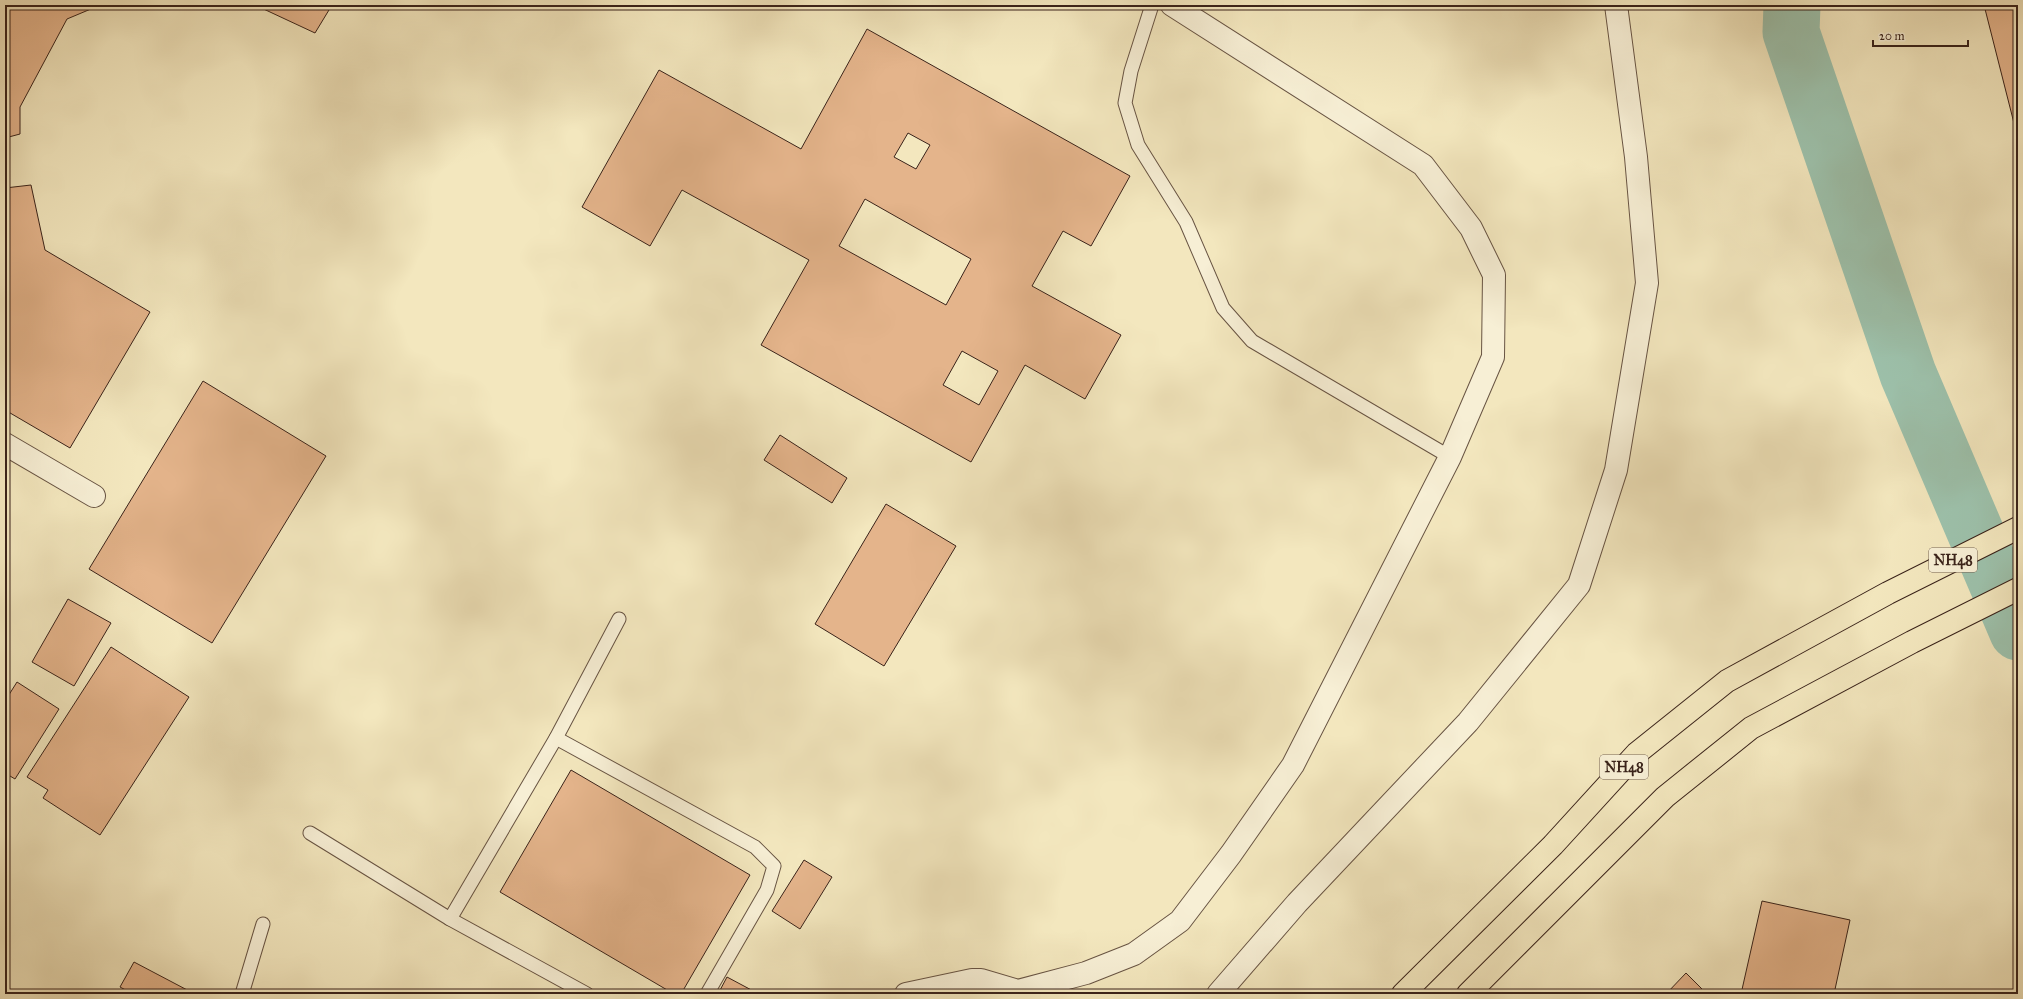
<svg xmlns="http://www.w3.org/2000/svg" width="2023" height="999" viewBox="0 0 2023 999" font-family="'IM FELL Great Primer',serif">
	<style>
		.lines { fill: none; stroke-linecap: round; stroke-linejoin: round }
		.river { stroke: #9dc1ab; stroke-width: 57 }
		.building { fill: #e4b48b; stroke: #3a231a; fill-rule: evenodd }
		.service-casing { stroke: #685443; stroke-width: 15 }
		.minor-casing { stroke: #685443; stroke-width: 24 }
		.tertiary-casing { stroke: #685443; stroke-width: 24 }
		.trunk-casing { stroke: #3a231a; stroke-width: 24 }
		.service { stroke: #f7efd5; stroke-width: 13 }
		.minor { stroke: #f7efd5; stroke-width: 22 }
		.tertiary { stroke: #f7efd5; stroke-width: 22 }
		.trunk { stroke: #f3e7be; stroke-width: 22 }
		.labels { text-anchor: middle; stroke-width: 4; stroke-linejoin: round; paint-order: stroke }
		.shield { fill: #f7efd5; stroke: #736052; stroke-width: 1 }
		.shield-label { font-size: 14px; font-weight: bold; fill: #3a231a }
	</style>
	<rect width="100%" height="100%" fill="#f3e7be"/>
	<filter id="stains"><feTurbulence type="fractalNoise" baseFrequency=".005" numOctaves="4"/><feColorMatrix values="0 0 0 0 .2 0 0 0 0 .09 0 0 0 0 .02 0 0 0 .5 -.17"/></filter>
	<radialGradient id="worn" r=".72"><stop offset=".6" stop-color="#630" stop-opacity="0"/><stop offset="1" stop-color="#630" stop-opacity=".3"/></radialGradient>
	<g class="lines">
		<path class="river" d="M1792,5L1791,32L1908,374L2018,632"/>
	</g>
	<g class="building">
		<path d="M5,5L98,6L67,19L20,107V134L5,138Z"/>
		<path d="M255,5H332L315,33Z"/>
		<path d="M1984,5H2018V139Z"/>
		<path d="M867,29L1130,176L1091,246L1063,231L1032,286L1121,335L1085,399L1025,365L971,462L761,345L809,260L682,190L650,246L582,207L659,70L801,149ZM908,133L930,145L916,169L894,157ZM865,199L971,259L946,305L839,246ZM962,351L998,371L979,405L943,385Z"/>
		<path d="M31,185L45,250L150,312L70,448L5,410V188Z"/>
		<path d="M203,381L326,456L212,643L89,569Z"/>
		<path d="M780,435L847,478L832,503L764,460Z"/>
		<path d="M886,504L956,546L884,666L815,624Z"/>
		<path d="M68,599L111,623L74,686L32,662Z"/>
		<path d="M111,647L189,697L100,835L43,798L48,790L27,777Z"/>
		<path d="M17,682L59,709L15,779L5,773V701Z"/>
		<path d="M571,770L750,875L681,994H674L500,892Z"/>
		<path d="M804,860L832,877L800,929L772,911Z"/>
		<path d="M1762,901L1850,920L1834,994H1741Z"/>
		<path d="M134,962L191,992L190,994H133L120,987Z"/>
		<path d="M1686,973L1707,994H1666Z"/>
		<path d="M727,977L757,993V994H718Z"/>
	</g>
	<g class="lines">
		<defs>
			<g id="service">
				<path d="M1152,5L1131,71L1125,103L1138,145L1186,222L1223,308L1252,341L1450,457"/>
				<path d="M556,738L755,847L774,866L767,890L707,994"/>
				<path d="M310,833L450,919L587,994"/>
				<path d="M450,919L556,738L619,619"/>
				<path d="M242,994L263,924"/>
			</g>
			<g id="minor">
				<path d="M5,444L94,496"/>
				<path d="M906,994L972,980H981L1018,991L1086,973L1134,954L1180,921L1231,854L1293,765L1450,457L1493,357L1494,275L1471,228L1423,165L1172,5"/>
			</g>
			<path id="tertiary" d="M1218,994L1297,903L1468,722L1579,585L1616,470L1647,283L1636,157L1616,5"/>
			<g id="trunk">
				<path d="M1403,994L1553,845L1637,753L1727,681L1888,593L2018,528"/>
				<path d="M1468,994L1665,797L1751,728L1912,642L2018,589"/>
			</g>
		</defs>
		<use href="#service" class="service-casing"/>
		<use href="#minor" class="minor-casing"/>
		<use href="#tertiary" class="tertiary-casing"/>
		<use href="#trunk" class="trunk-casing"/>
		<use href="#service" class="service"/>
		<use href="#minor" class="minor"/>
		<use href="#tertiary" class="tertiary"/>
		<use href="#trunk" class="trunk"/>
	</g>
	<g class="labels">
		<g class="shield">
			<rect x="1929" y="548" width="48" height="24" rx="3"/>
			<rect x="1600" y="755" width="48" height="24" rx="3"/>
		</g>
		<g class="shield-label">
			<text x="1953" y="565">NH48</text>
			<text x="1624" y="772">NH48</text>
		</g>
	</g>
	<rect width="2023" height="999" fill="none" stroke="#f3e7be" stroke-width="20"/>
	<rect x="6" y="6" width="2011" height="987" fill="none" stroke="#3a231a" stroke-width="2"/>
	<rect x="10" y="10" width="2003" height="979" fill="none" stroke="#3a231a"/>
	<path d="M1873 40v6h95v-6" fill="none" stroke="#3a231a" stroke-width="2"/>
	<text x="1879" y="40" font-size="12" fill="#3a231a" stroke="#f7efd5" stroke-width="3" paint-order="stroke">20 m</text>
	<rect width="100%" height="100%" filter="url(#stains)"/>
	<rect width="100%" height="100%" fill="url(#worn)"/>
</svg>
